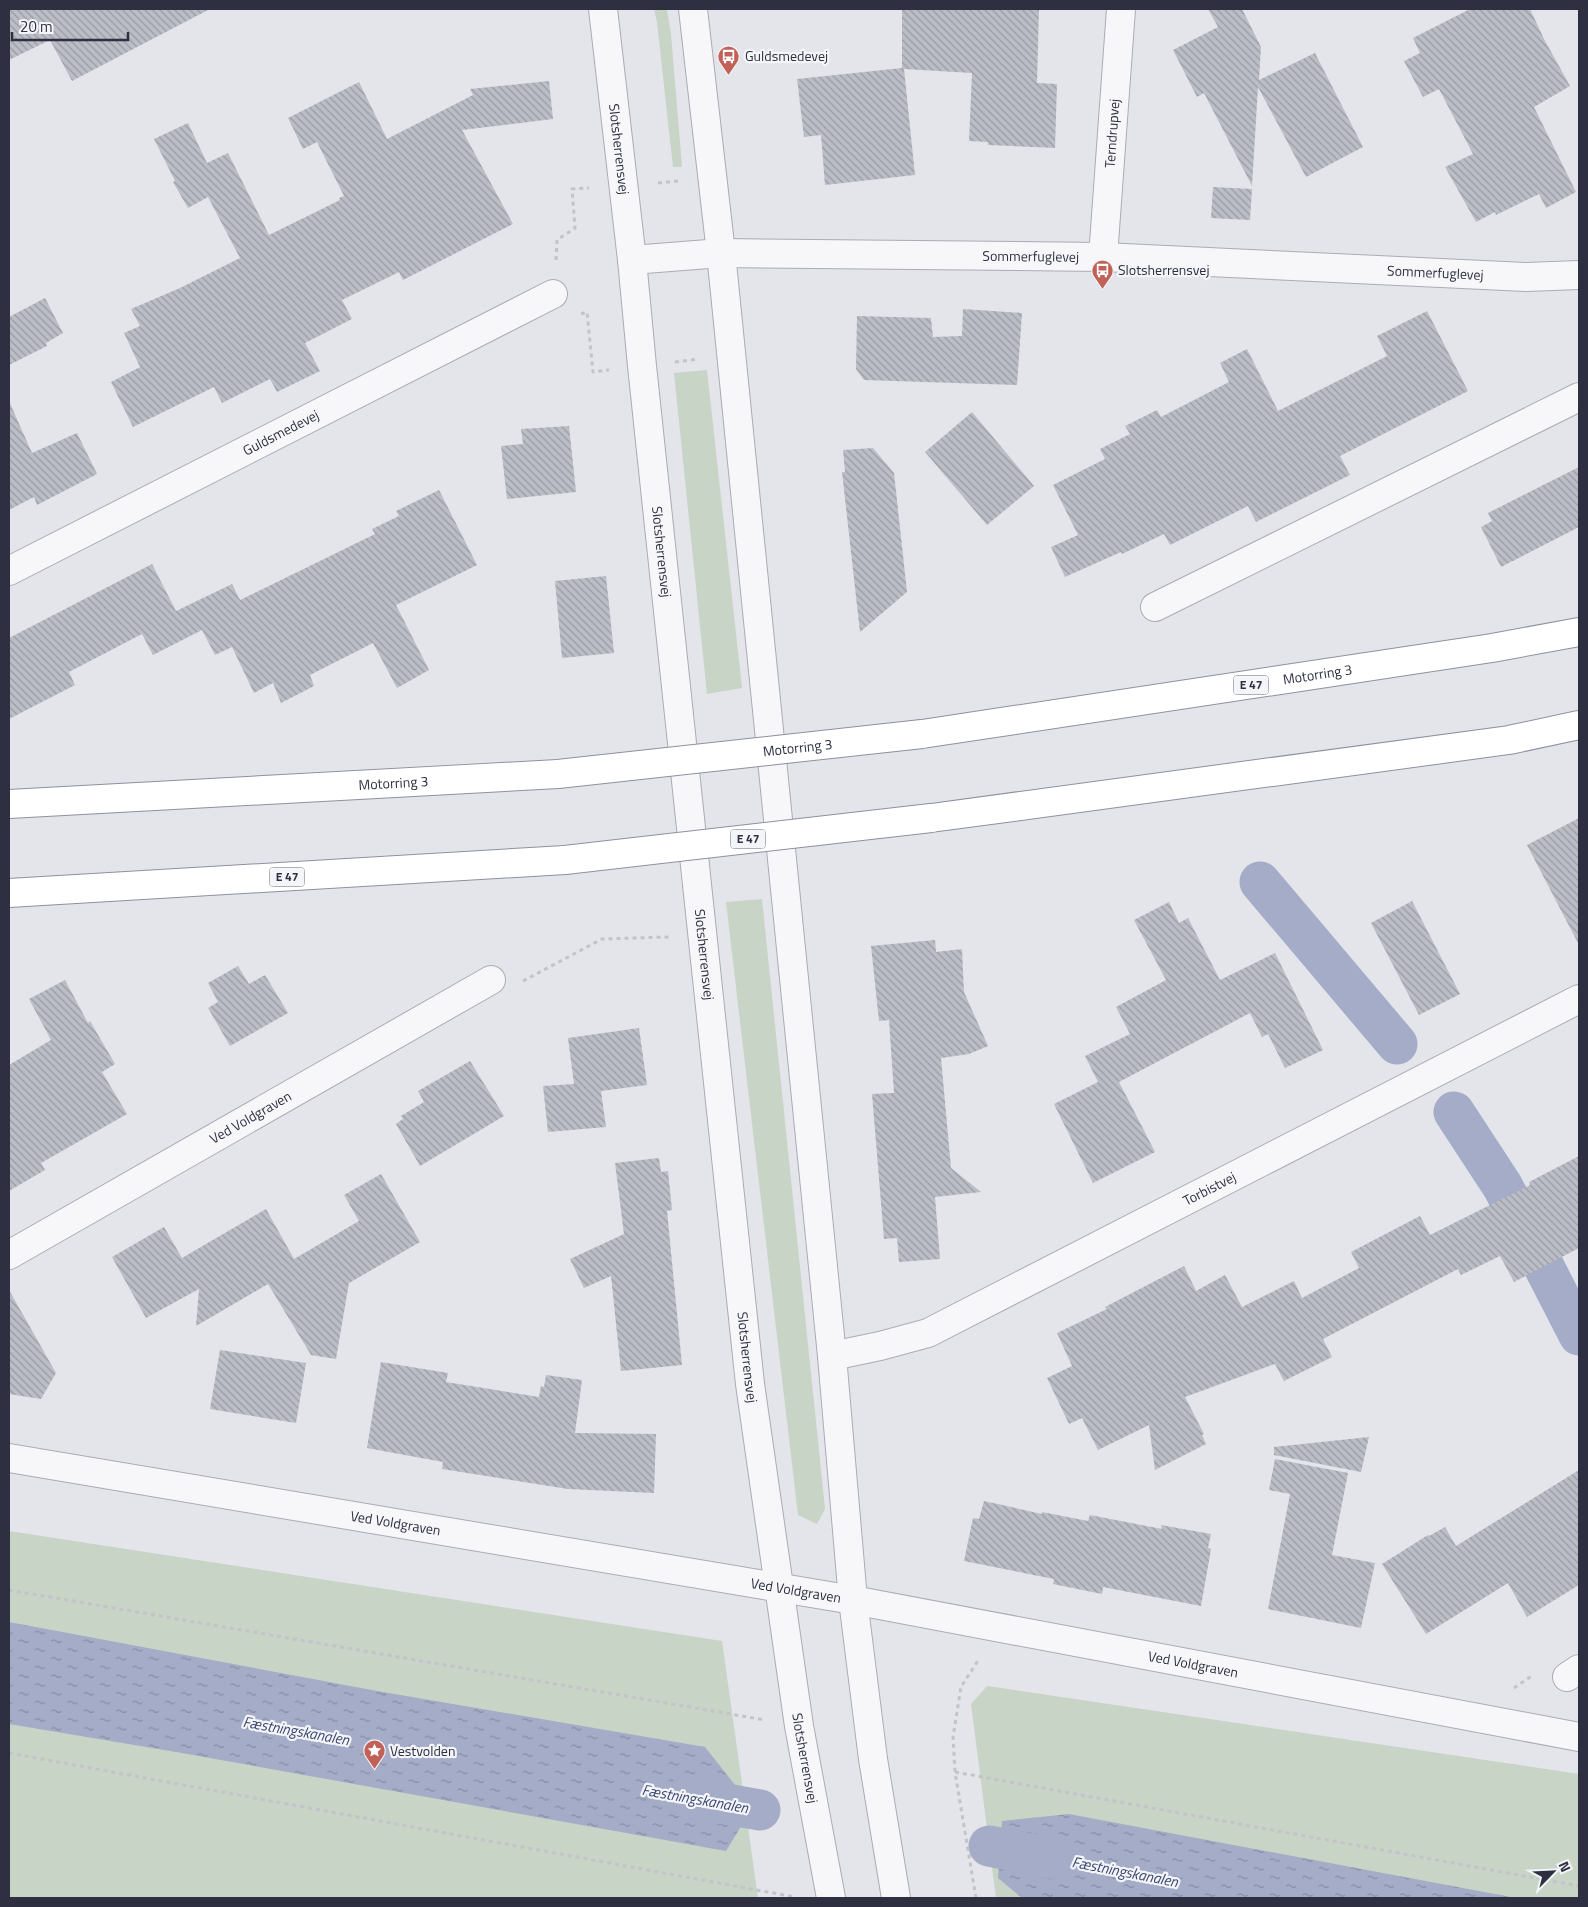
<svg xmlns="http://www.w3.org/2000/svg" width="1588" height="1907" viewBox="0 0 1588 1907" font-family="'Titillium Web',sans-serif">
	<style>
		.green { fill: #c7d4c6 }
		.water { fill: url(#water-ripples) }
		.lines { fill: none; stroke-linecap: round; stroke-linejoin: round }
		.canal { stroke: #a4acc7; stroke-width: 41 }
		.building { fill: url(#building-back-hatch) }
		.minor-casing { stroke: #aaabb5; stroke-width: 30 }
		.highway-casing { stroke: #8d90a0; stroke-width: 30 }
		.path { stroke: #c3c3c9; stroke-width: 3; stroke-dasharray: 4 4; stroke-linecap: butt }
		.minor { stroke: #f7f7f9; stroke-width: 28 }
		.highway { stroke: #fff; stroke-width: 28 }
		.highway-bridge-casing { stroke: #8d90a0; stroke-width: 30; stroke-linecap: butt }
		.highway-bridge { stroke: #fff; stroke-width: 28 }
		.labels { text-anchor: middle; stroke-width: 4.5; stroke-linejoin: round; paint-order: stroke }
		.shield { fill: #f4f5f8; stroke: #696b79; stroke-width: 1 }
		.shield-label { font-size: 12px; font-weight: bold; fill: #2e3042 }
		.poi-label { font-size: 14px; fill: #2e3042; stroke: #f4f5f8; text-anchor: start }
		.street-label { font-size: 14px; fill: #2e3042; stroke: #f4f5f8 }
		.water-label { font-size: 15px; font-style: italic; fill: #3c4772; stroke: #f4f5f8 }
	</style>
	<defs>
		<pattern id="water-ripples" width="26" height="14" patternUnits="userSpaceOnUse" patternTransform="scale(1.25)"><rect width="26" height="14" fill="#a4acc7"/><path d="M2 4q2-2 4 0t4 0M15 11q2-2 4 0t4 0" fill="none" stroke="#868ca3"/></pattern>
		<pattern id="building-back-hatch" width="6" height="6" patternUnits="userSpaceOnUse" patternTransform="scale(1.25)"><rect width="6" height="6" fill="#bcbec7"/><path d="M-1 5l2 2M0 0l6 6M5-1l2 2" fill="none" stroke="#999ba3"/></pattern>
	</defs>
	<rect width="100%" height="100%" fill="#e4e5eb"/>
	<g class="green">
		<path d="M654,9H667L671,34L682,167H673L657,22Z"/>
		<path d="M707,370L742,688L707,694L674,373Z"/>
		<path d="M762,899L825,1509L817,1524L798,1515L726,902Z"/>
		<path d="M9,1531L722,1641L758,1898H9Z"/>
		<path d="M987,1686L1579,1774V1898H996L971,1704Z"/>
	</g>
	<g class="water">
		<path d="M9,1622L377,1691L705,1747L739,1790L743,1823L726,1851L182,1753L9,1724Z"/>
		<path d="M1069,1814L1516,1898H1022L998,1878L1002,1821Z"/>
	</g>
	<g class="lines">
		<g class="canal">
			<path d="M1260,882L1397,1044"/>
			<path d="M1454,1112L1503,1187L1579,1335"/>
			<path d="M686,1797L760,1810"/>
			<path d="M989,1846L1057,1859"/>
		</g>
	</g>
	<g class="building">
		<path d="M9,9H210L72,81L50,40L9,60Z"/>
		<path d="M902,9H1039L1037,83L1057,84L1055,148L988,145V142L969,141L972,73L904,69L915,175L825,185L821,135L804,137L797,79L902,68Z"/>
		<path d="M1208,9H1242L1261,47L1259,80L1315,53L1363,147L1306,177L1258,87L1252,186L1204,93L1197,97L1173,50L1218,27Z"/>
		<path d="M1470,9H1530L1544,39L1570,86L1534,107L1576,192L1546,208L1539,194L1496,215L1495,212L1476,222L1445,167L1473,154L1439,89L1423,97L1404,61L1420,53L1413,38Z"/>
		<path d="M549,81L553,119L462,130L513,224L403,280L399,272L342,300L352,319L305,343L320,371L277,392L270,379L222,403L214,387L133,427L111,382L140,367L124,333L140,326L131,309L180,288L240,258L208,197L188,208L173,182L175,181L154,139L188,123L207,163L228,153L269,235L340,200L339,198L344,196L317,142L303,149L288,118L359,82L387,139L473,95L470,89Z"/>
		<path d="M1213,187L1252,189L1250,220L1211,218Z"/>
		<path d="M45,298L63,333L46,343L47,346L9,365V317Z"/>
		<path d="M963,309L1022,313L1017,385L864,380L856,369L857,316L931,318L933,337L962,336Z"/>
		<path d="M1427,311L1468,391L1340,456L1350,475L1256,522L1248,506L1170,545L1164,534L1122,554L1121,552L1065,577L1051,547L1078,535L1053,485L1105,459L1100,449L1130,434L1125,426L1157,410L1161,417L1229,382L1220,363L1247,349L1278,411L1387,356L1377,336Z"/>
		<path d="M9,401L32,453L77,433L97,474L37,505L34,497L9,510Z"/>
		<path d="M972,412L1034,486L987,525L925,452Z"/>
		<path d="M569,426L576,492L507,499L501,446L523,444L521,429Z"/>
		<path d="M873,448L894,473L907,592L860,632L842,472H845L843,450Z"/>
		<path d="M1579,467V527L1501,567L1481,527L1492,521L1488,513Z"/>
		<path d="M439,490L477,565L396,605L429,670L397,688L373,643L310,675L314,686L281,703L273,683L254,693L232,647L215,655L202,630L153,655L142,634L69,672L75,685L9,719V638L152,564L176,611L232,584L240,600L375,534L372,529L399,516L396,511Z"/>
		<path d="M606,576L614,653L562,658L555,581Z"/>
		<path d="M1579,818V945L1527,845Z"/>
		<path d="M1412,901L1460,994L1419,1015L1371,923Z"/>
		<path d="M1169,902L1179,923L1188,918L1220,980L1275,953L1323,1050L1285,1068L1268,1034L1262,1037L1250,1013L1119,1082L1155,1152L1093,1183L1054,1104L1098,1082L1085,1056L1130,1034L1116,1007L1166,980L1134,920Z"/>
		<path d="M935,940L936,952L962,949L964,992L988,1046L969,1054L941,1058L951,1168L981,1192L935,1197L940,1259L899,1262L897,1238L884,1239L872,1094L894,1093L889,1020L879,1021L871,946Z"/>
		<path d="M238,966L249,984L265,975L288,1013L230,1046L208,1008L218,1002L208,983Z"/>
		<path d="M65,980L88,1023L90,1021L115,1064L102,1072L127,1114L41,1163L45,1170L9,1191V1065L51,1040L29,999Z"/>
		<path d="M639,1028L647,1085L601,1091L606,1127L548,1132L543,1086L574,1084L568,1038Z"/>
		<path d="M470,1061L504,1116L420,1166L396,1124L403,1119L401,1116L424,1102L418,1091Z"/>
		<path d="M1579,1156V1248L1514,1282L1500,1256L1461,1275L1458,1269L1323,1339L1332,1357L1284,1381L1275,1364L1185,1397L1204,1434L1202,1435L1206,1444L1155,1470L1149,1425L1098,1450L1082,1418L1069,1424L1047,1378L1072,1366L1057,1333L1107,1309L1105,1307L1184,1266L1196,1291L1225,1275L1242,1307L1294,1281L1302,1298L1359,1268L1351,1252L1420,1216L1430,1235L1530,1185L1529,1182Z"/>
		<path d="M659,1158L661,1172L668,1171L672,1210L667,1211L682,1365L621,1371L611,1276L584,1288L570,1259L624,1234L615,1163Z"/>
		<path d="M381,1174L420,1242L349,1283L336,1359L311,1355L268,1284L196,1326L199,1289L146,1318L112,1257L164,1227L182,1258L266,1209L294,1259L359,1221L344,1195Z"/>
		<path d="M9,1290L56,1373L41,1399L9,1394Z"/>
		<path d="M220,1350L306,1363L296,1423L210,1409Z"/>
		<path d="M381,1362L448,1373L446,1382L539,1397L541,1386L544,1387L546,1375L582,1380L575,1433L656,1434L654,1493L568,1489L442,1469L443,1462L367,1448Z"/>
		<path d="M1369,1437L1361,1472L1274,1455V1447Z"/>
		<path d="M1275,1459L1348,1473L1332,1555L1375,1563L1361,1628L1268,1609L1290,1494L1269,1490Z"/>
		<path d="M1579,1470V1585L1527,1617L1508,1583L1426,1634L1382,1564L1428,1535L1429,1536L1445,1527L1456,1546Z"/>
		<path d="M984,1501L1042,1514V1512L1088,1521L1090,1515L1162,1529L1161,1525L1211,1534L1208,1548L1211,1549L1201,1606L1103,1587L1102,1594L1053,1584L1054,1579L964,1561L973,1518L979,1519Z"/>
	</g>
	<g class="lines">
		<defs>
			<g id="minor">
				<path id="s1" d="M603,9L632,260L642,366L750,1384L799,1726L831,1898"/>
				<path d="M693,9L721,253L832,1356L853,1600L873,1759L896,1898"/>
				<path id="s2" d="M1103,257L1121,9"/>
				<path id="s3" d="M632,260L721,253L1103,257L1526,277L1579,275"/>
				<path id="s4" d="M9,571L553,294"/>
				<path d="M1155,607L1579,397"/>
				<path id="s5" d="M9,1255L491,980"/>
				<path id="s6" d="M832,1356L880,1346L928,1333L1579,999"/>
				<path id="s7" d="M9,1458L853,1600L1579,1737"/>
				<path d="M1567,1677L1579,1669"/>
			</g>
			<g id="highway">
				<path id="s8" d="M922,734L1492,648L1579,632"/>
				<path id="s9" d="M9,804L558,774"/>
				<path d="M931,818L1509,740L1579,725"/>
				<path d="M9,893L565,860"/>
			</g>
		</defs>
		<use href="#minor" class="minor-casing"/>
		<use href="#highway" class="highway-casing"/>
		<g class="path">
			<path d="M658,183L679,181"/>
			<path d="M556,260L557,240L575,228L572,189L589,188"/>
			<path d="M581,314L587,312L593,372L609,370"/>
			<path d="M675,362L699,359"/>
			<path d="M523,981L602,939L669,937"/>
			<path d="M9,1590L765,1720"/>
			<path d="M1514,1688L1533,1675"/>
			<path d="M9,1753L795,1897"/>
			<path d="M955,1772L1579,1886"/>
			<path d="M976,1898L955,1772L953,1737L961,1687L979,1659"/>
		</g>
		<use href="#minor" class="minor"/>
		<use href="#highway" class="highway"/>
		<defs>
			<g id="highway-bridge">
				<path id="s10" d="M558,774L922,734"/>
				<path d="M565,860L931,818"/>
			</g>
		</defs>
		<use href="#highway-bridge" class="highway-bridge-casing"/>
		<use href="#highway-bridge" class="highway-bridge"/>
	</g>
	<defs>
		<symbol id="bus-pin" viewBox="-11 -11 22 30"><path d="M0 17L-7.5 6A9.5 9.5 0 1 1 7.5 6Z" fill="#c16158" stroke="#f4f5f8"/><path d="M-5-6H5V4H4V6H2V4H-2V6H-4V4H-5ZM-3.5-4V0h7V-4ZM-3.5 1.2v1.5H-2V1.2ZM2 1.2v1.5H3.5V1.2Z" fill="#fff"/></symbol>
		<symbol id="sight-pin" viewBox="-11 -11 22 30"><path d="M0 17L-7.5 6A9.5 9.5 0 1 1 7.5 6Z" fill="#c16158" stroke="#f4f5f8"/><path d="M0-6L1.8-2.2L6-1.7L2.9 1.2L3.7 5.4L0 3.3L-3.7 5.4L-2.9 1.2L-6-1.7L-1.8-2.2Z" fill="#fff"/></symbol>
	</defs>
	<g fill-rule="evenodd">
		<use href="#bus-pin" x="716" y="44" width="25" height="34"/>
		<use href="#bus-pin" x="1090" y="258" width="25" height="34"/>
		<use href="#sight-pin" x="362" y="1738" width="25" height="34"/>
	</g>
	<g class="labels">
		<g class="shield">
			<rect x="1233.5" y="675.5" width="35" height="19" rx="4"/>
			<rect x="730.5" y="829.5" width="35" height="19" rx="4"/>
			<rect x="269.5" y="867.5" width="35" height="19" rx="4"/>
		</g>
		<g class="shield-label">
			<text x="1251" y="689">E 47</text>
			<text x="748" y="843">E 47</text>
			<text x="287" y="881">E 47</text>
		</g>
		<g class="poi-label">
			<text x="745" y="61">Guldsmedevej</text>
			<text x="1118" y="275">Slotsherrensvej</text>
			<text x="390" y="1756">Vestvolden</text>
		</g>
		<g class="street-label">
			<text dy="5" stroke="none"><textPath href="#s2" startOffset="124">Terndrupvej</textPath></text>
			<text dy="5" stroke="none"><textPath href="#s1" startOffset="141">Slotsherrensvej</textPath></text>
			<text dy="5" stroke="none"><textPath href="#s3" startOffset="399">Sommerfuglevej</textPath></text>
			<text dy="5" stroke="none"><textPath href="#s3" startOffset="804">Sommerfuglevej</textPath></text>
			<text dy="5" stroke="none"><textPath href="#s4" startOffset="305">Guldsmedevej</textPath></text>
			<text dy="5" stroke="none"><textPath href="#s1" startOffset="546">Slotsherrensvej</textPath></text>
			<text dy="5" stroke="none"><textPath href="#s8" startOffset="400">Motorring 3</textPath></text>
			<text dy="5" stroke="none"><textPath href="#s10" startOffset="241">Motorring 3</textPath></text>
			<text dy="5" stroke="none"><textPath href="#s9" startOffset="385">Motorring 3</textPath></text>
			<text dy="5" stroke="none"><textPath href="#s1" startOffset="951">Slotsherrensvej</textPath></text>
			<text dy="5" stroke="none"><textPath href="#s5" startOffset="278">Ved Voldgraven</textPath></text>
			<text dy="5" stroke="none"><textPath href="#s6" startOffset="415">Torbistvej</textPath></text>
			<text dy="5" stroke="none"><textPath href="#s1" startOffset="1356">Slotsherrensvej</textPath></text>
			<text dy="5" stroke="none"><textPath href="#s7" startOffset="392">Ved Voldgraven</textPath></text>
			<text dy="5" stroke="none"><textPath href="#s7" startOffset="798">Ved Voldgraven</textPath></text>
			<text dy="5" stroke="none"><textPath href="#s7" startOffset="1202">Ved Voldgraven</textPath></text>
			<text dy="5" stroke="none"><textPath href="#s1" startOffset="1761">Slotsherrensvej</textPath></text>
		</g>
		<g class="water-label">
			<text transform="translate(296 1731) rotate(10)" y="5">Fæstningskanalen</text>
			<text transform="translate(695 1799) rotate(10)" y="5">Fæstningskanalen</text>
			<text transform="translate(1125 1872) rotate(11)" y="5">Fæstningskanalen</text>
		</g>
	</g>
	<rect width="1588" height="1907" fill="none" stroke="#2e3042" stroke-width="20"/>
	<g transform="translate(1553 1872) rotate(66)" stroke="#f4f5f8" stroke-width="4" paint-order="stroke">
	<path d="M0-4L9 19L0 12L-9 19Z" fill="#2e3042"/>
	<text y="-8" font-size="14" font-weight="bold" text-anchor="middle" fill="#2e3042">N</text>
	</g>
	<path d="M12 32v8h116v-8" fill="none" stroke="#2e3042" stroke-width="2.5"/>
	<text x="20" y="32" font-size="15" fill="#2e3042" stroke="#f4f5f8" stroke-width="4" paint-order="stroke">20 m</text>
</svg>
